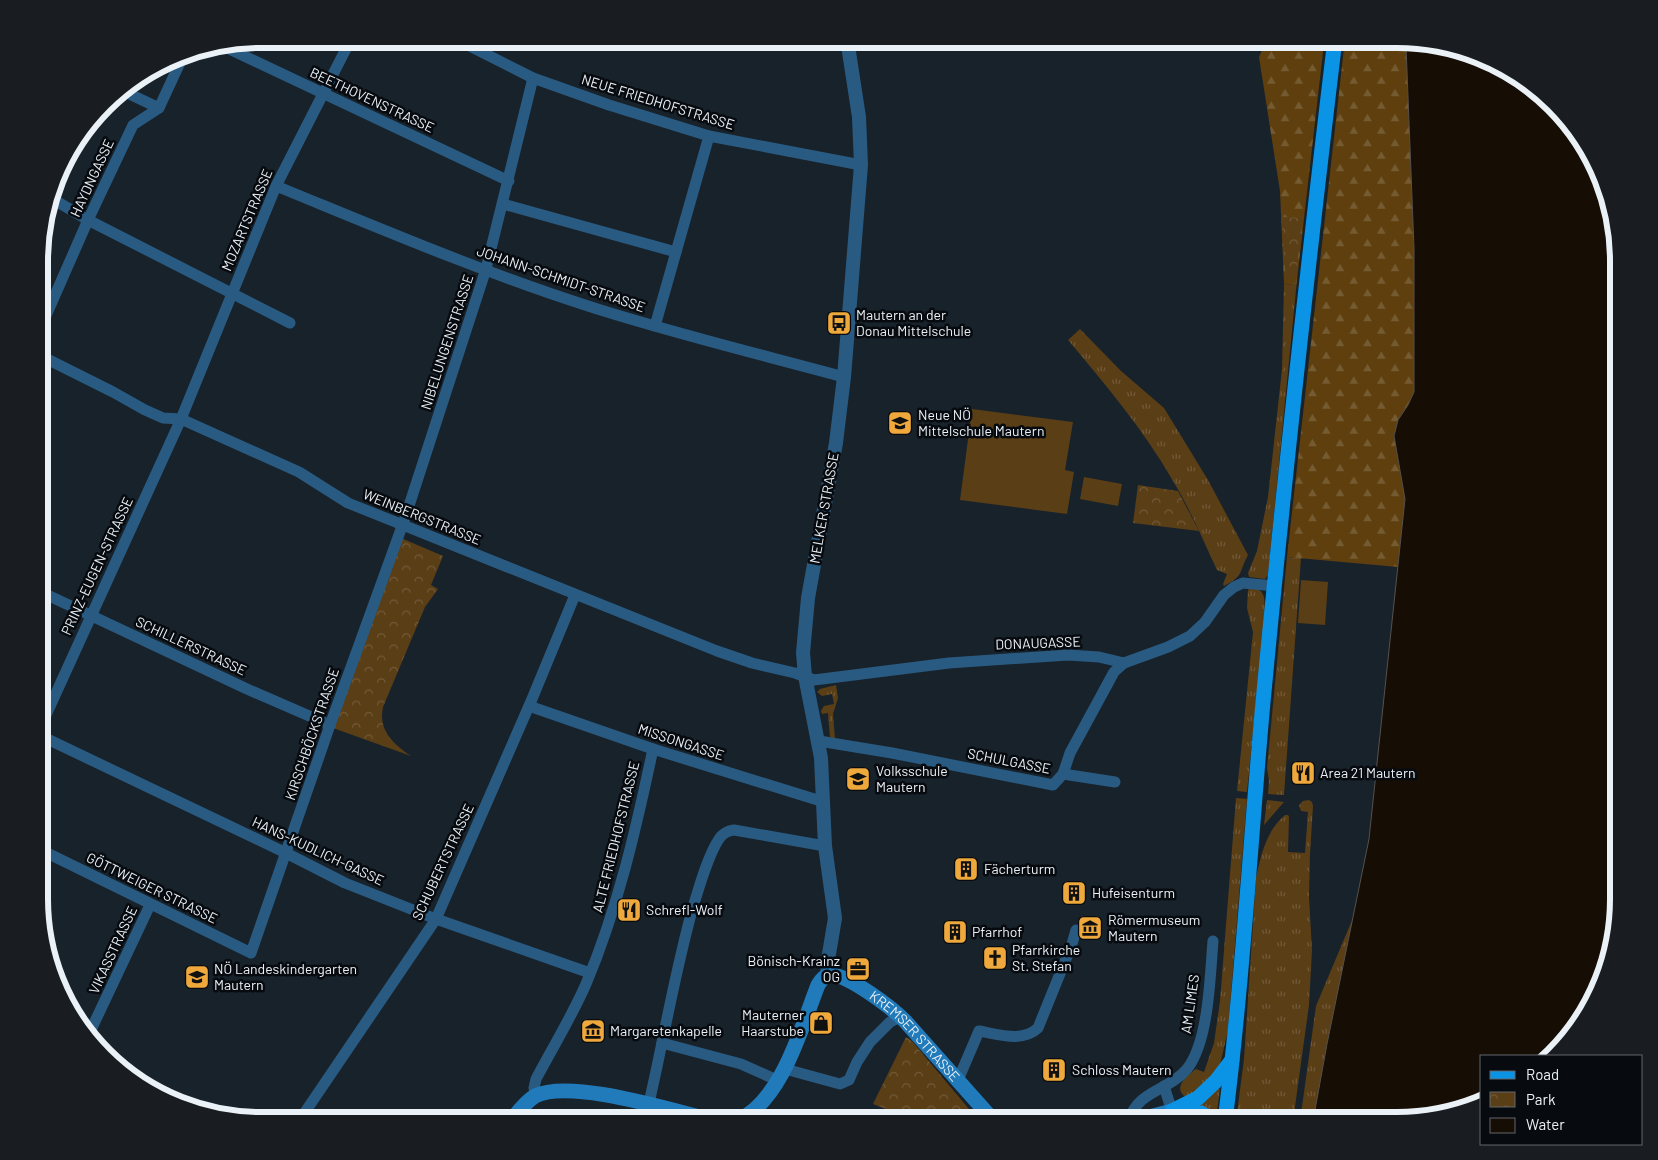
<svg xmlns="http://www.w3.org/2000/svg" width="1658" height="1160" viewBox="0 0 1658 1160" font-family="Barlow,sans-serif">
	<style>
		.grass { fill: url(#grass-tufts) }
		.forest { fill: url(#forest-firs) }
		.park { fill: url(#park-crowns) }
		.pitch { fill: #5a3e16 }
		.water { fill: #160d04; stroke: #56514d }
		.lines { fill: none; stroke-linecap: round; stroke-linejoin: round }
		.minor { stroke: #295b82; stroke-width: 11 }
		.tertiary { stroke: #295b82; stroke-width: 14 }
		.secondary { stroke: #217bba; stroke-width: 15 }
		.primary { stroke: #0b93e5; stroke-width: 15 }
		.labels { text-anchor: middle; stroke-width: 5; stroke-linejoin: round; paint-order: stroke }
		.street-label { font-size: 14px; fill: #eaf1f7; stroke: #070b0f }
		.poi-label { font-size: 14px; fill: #eaf1f7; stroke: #070b0f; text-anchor: start }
		.rim { fill: none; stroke: #eaf1f7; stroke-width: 6 }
	</style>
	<defs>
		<pattern id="grass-tufts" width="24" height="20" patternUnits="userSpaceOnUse" patternTransform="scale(1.25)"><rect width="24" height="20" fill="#5a3e16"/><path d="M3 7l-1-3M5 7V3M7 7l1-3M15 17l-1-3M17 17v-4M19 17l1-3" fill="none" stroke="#725a39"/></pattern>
		<pattern id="forest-firs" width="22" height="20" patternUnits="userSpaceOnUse" patternTransform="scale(1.25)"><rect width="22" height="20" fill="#5e3f0d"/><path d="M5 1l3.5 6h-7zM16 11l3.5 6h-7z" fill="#755b31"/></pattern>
		<pattern id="park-crowns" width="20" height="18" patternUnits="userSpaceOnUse" patternTransform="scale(1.25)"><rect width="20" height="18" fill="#5a3e16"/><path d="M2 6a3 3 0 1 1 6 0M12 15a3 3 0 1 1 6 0" fill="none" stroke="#725a39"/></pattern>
	</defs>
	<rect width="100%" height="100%" fill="#18222b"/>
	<g class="grass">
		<path d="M1297,280L1268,575L1265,579L1249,577L1248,573L1257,551L1268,497L1282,369L1284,283L1291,285Z"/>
		<path d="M1080,329L1121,371L1164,408L1208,480L1248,555C1238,573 1245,575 1224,586L1223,584L1227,574L1217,570C1203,540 1190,509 1173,481C1144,430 1105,384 1068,340Z"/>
		<path d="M1287,557L1301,558L1284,795L1268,794L1269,781L1267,768Z"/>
		<path d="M1251,588C1267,589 1264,600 1265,613L1247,792L1237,791L1252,642L1253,632L1247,608L1248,590Z"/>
		<path d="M836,685L838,698L833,714L835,739L830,737L828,713L822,714L821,711L824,706L834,704L832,694L822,696L817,692L820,689Z"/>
		<path d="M1236,798L1247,799L1228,1030L1220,1065L1213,1078L1187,1098C1171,1088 1187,1076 1196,1069L1204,1072L1214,1043L1220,1001Z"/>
		<path d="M1267,800L1284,802L1264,825Z"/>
		<path d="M1309,800L1312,802L1313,806L1310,854L1309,897L1312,950L1309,1005L1293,1121H1236L1244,1059L1256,878C1261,855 1266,831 1285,815H1288L1289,817L1288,852L1305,853L1308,812L1301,811L1299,805L1303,801Z"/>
		<path d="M1353,918L1327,1044L1313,1121H1300L1316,1006Z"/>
		<path d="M1218,1088L1220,1089L1217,1111L1195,1109Z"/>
	</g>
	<g class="forest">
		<path d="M1345,39H1408L1406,46L1414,248V392L1408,405L1398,420L1394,436L1405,499L1398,567L1287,557Z"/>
		<path d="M1324,43L1297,280L1291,285L1284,283L1280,191L1259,57L1262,50L1269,47Z"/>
	</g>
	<g class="park">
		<path d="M1281,217L1302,218L1296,278L1286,280Z"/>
		<path d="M1138,485L1178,491L1199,531L1133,523Z"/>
		<path d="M401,538L443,556L431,585L438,589L425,607L383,707C378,730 393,744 411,756L333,728Z"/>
		<path d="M906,1037L912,1041L979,1121H887L891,1111L873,1104Z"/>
	</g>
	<g class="pitch">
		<path d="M972,409L1073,422L1065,470L1074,472L1067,514L960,500Z"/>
		<path d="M1084,477L1122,484L1118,506L1080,499Z"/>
		<path d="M1301,580L1328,582L1325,625L1298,623Z"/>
	</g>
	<path class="water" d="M1408,39L1469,51L1532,84L1590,150L1619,246V914L1607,971L1574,1034L1547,1056H1482V1102L1398,1121H1313L1327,1044L1369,839L1405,499L1394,436L1398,420L1408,405L1414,392V248L1406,46Z"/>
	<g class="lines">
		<g class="minor">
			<path d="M456,39L533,78L609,105L709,136L861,165"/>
			<path d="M223,46L509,181"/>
			<path d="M121,90L159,108"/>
			<path d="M276,186C379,228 482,272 588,306C672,333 759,354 844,377"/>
			<path d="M51,198L88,220L290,323"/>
			<path d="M503,204L676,252"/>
			<path d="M655,326L709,136"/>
			<path d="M41,327L88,220L133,125L159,108L184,54"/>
			<path d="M41,356L113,392L145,410L163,418L181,419L299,472L348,503L717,651L752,663L795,673L814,680L949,663L1068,655L1099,657L1124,663L1168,647L1190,636L1205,622L1224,595L1234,587L1243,583L1275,586"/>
			<path d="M41,592L247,689L330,725"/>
			<path d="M529,706L653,749L824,802"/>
			<path d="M41,726L181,419L276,186L351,39"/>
			<path d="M41,736L286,853L345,883L436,919L590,973"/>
			<path d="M819,741L892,753L1053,785L1063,774L1070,753L1114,672L1124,663"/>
			<path d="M1063,774L1115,782"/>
			<path d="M41,850L251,953L330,725L405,518L486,269L533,78"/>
			<path d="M89,1034L150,905"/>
			<path d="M662,1043L741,1064L779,1081"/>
			<path d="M785,1069L840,1084L849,1080L857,1062L870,1042L890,1022L900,1017"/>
			<path d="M958,1080L979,1031C998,1034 1022,1043 1038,1028L1072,944L1076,930"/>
			<path d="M1164,1086L1175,1121"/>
			<path d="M537,1096L534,1088L536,1079C553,1047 572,1016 586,984C618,908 636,829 653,749"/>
			<path d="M649,1103C664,1038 675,971 693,907C699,888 708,855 719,839C723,833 727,831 734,830L825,846"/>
			<path d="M299,1121L436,919L532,699L575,595"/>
			<path d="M1129,1121C1137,1090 1169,1091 1187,1069C1209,1041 1210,976 1213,941"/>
		</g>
		<path class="tertiary" d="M828,975L827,966L835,918L825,846L821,758L805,676L803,653L808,598L836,443L844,377L861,165L859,117L847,39"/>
		<g class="secondary">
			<path d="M511,1121C518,1112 525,1102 535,1096C572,1078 676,1112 716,1121"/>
			<path id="s1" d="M737,1121C782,1101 801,1028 818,985C821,980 824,976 830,975C847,973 893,1009 905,1021L994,1121"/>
			<path d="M1134,1121L1172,1111"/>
		</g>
		<g class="primary">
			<path d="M1172,1111L1198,1098L1216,1081L1232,1060"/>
			<path d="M1174,1111L1201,1113L1216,1121"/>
			<path d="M1225,1121C1242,986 1250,849 1262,713C1283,488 1308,264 1335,39"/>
		</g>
	</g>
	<defs>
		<symbol id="bus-square" viewBox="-11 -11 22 22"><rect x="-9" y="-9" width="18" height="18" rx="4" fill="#eea83c" stroke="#070b0f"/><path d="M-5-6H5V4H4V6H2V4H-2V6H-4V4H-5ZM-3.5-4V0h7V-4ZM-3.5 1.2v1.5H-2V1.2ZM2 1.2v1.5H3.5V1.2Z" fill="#111"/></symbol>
		<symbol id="school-square" viewBox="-11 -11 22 22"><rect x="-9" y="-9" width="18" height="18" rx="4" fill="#eea83c" stroke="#070b0f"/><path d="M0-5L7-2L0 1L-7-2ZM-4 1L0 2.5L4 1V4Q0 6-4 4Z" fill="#111"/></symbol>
		<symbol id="restaurant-square" viewBox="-11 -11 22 22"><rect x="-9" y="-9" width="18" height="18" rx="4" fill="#eea83c" stroke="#070b0f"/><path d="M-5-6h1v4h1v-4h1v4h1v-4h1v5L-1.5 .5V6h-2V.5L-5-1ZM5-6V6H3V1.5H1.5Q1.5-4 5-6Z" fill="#111"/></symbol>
		<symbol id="building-square" viewBox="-11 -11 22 22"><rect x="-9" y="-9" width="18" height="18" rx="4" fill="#eea83c" stroke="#070b0f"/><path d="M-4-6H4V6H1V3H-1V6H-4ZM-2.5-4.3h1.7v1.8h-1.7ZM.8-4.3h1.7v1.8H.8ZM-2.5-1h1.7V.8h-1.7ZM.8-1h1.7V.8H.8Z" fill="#111"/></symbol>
		<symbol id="museum-square" viewBox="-11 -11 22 22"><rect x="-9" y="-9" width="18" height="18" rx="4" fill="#eea83c" stroke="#070b0f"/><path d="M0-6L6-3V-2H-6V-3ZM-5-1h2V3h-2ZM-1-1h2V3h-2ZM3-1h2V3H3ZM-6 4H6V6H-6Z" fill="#111"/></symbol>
		<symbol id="church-square" viewBox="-11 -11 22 22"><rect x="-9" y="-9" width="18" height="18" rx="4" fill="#eea83c" stroke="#070b0f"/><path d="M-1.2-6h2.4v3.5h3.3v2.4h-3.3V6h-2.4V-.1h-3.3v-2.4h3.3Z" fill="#111"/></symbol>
		<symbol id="office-square" viewBox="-11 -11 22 22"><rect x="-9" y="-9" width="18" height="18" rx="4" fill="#eea83c" stroke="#070b0f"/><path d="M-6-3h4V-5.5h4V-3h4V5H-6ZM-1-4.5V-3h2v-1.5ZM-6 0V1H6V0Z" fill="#111"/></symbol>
		<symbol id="shop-square" viewBox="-11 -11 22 22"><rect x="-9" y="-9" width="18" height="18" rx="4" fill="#eea83c" stroke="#070b0f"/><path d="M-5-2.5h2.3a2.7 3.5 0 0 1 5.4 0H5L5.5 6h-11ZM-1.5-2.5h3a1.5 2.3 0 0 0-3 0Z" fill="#111"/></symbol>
	</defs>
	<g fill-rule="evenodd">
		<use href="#bus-square" x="825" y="309" width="28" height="28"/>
		<use href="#school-square" x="886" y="409" width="28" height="28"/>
		<use href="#restaurant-square" x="1289" y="759" width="28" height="28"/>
		<use href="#school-square" x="844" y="765" width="28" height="28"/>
		<use href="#building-square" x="952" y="855" width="28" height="28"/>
		<use href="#building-square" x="1060" y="879" width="28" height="28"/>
		<use href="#restaurant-square" x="615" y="896" width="28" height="28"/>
		<use href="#museum-square" x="1076" y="914" width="28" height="28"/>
		<use href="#building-square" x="941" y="918" width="28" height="28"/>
		<use href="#church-square" x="981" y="944" width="28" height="28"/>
		<use href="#office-square" x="844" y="955" width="28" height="28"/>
		<use href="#school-square" x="183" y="963" width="28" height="28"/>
		<use href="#shop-square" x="807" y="1009" width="28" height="28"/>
		<use href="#museum-square" x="579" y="1017" width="28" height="28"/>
		<use href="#building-square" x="1040" y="1056" width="28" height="28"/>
	</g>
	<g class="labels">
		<g class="street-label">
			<text transform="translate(372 100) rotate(25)" y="5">BEETHOVENSTRASSE</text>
			<text transform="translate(658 102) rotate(17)" y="5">NEUE FRIEDHOFSTRASSE</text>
			<text transform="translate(92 178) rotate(-65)" y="5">HAYDNGASSE</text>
			<text transform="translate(247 220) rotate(-67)" y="5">MOZARTSTRASSE</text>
			<text transform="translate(561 279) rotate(19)" y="5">JOHANN-SCHMIDT-STRASSE</text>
			<text transform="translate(447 342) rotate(-72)" y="5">NIBELUNGENSTRASSE</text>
			<text transform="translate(824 508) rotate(-80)" y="5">MELKER STRASSE</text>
			<text transform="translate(422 517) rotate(22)" y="5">WEINBERGSTRASSE</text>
			<text transform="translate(97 566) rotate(-65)" y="5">PRINZ-EUGEN-STRASSE</text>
			<text transform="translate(1038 643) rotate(-2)" y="5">DONAUGASSE</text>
			<text transform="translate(191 646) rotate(25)" y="5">SCHILLERSTRASSE</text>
			<text transform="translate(312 734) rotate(-71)" y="5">KIRSCHBÖCKSTRASSE</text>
			<text transform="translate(681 742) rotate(18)" y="5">MISSONGASSE</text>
			<text transform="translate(1009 761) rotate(11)" y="5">SCHULGASSE</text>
			<text transform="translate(616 837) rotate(-76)" y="5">ALTE FRIEDHOFSTRASSE</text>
			<text transform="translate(318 851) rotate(25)" y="5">HANS-KUDLICH-GASSE</text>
			<text transform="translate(443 862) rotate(-65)" y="5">SCHUBERTSTRASSE</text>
			<text transform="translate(152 888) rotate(26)" y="5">GÖTTWEIGER STRASSE</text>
			<text transform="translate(113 950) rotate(-65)" y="5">VIKASSTRASSE</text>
			<text transform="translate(1190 1004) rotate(-82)" y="5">AM LIMES</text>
			<text dy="5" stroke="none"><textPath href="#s1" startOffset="285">KREMSER STRASSE</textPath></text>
		</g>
		<g class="poi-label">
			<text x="856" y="320">Mautern an der<tspan x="856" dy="16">Donau Mittelschule</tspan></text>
			<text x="918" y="420">Neue NÖ<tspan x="918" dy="16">Mittelschule Mautern</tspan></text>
			<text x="876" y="776">Volksschule<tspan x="876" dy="16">Mautern</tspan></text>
			<text x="1320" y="778">Area 21 Mautern</text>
			<text x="984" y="874">Fächerturm</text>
			<text x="1092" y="898">Hufeisenturm</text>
			<text x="646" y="915">Schrefl-Wolf</text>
			<text x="1108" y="925">Römermuseum<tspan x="1108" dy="16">Mautern</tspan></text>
			<text x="972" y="937">Pfarrhof</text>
			<text x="1012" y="955">Pfarrkirche<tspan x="1012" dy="16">St. Stefan</tspan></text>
			<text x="840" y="966" text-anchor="end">Bönisch-Krainz<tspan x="840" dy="16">OG</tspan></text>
			<text x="214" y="974">NÖ Landeskindergarten<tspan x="214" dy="16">Mautern</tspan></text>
			<text x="804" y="1020" text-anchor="end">Mauterner<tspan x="804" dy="16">Haarstube</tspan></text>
			<text x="610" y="1036">Margaretenkapelle</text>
			<text x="1072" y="1075">Schloss Mautern</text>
		</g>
	</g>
	<path d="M0 0H1658V1160H0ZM261 48H1397A213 213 0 0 1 1610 261V899A213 213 0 0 1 1397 1112H261A213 213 0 0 1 48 899V261A213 213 0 0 1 261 48Z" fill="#191d22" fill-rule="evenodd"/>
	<path class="rim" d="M261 48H1397A213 213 0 0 1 1610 261V899A213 213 0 0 1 1397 1112H261A213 213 0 0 1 48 899V261A213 213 0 0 1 261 48Z"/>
	<rect x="1480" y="1055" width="162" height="90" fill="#070b0f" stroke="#62676c"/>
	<rect x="1490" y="1071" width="25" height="8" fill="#0b93e5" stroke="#62676c"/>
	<text x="1526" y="1080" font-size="15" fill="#eaf1f7">Road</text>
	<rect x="1490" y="1092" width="25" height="15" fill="url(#park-crowns)" stroke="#62676c"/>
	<text x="1526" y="1105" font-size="15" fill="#eaf1f7">Park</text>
	<rect x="1490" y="1118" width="25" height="15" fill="#160d04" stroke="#62676c"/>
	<text x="1526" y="1130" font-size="15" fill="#eaf1f7">Water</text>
</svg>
